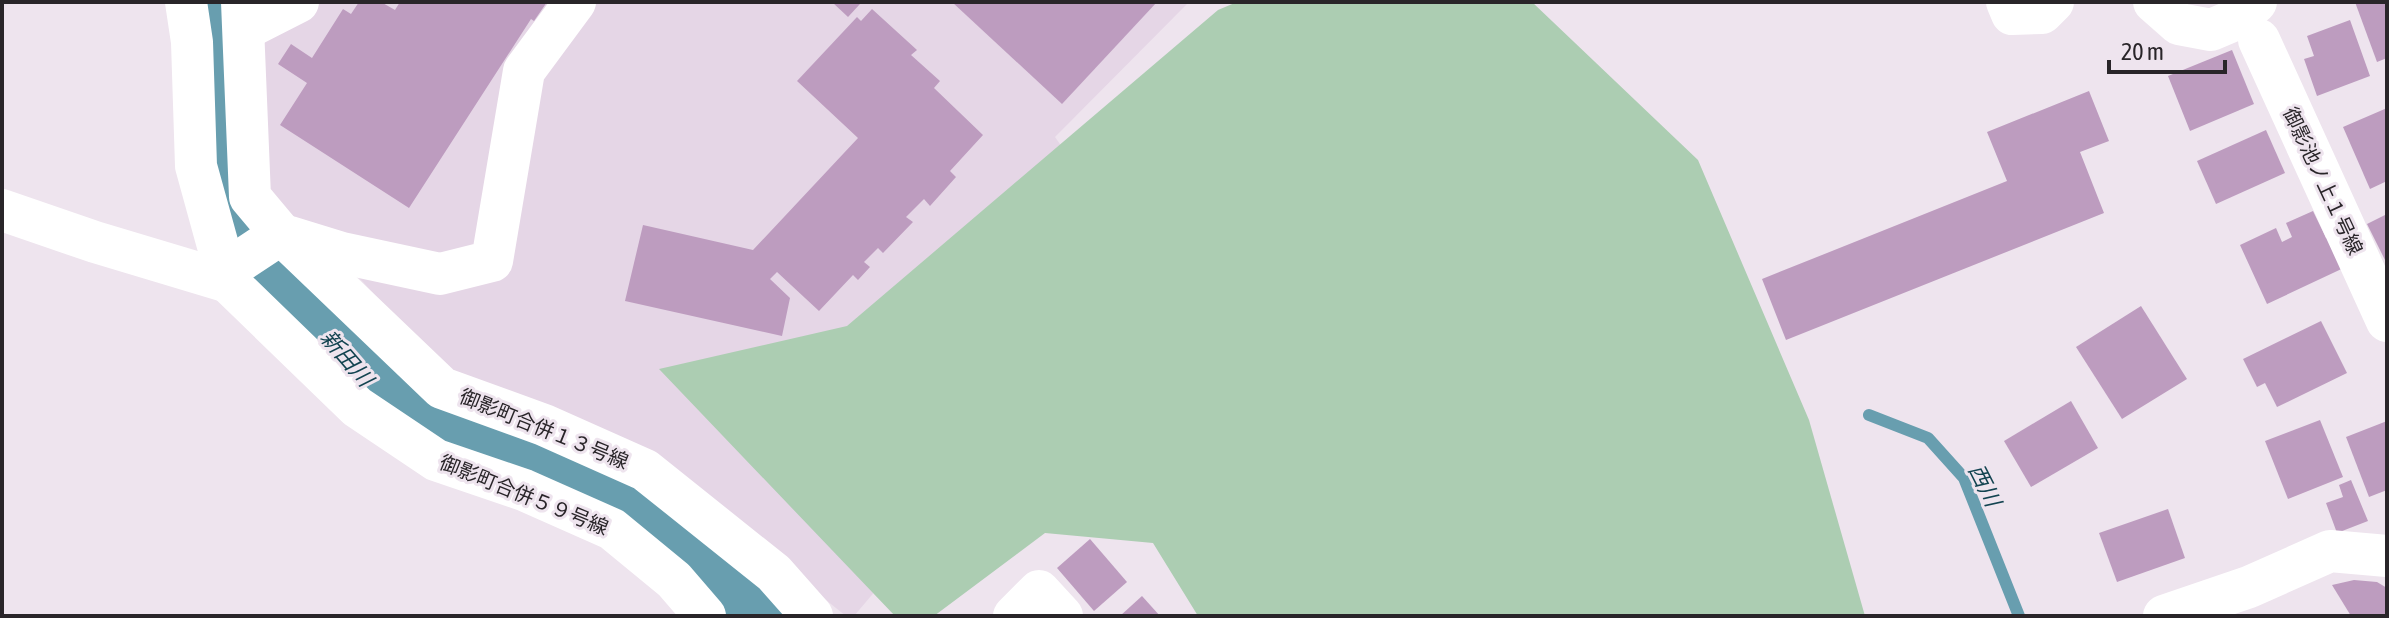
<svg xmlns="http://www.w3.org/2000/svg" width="2389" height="618" viewBox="0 0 2389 618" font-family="'Asap Condensed','Noto Sans JP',sans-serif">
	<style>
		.built { fill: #e5d6e6 }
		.green { fill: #accdb2 }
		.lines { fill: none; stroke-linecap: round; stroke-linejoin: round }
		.stream { stroke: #689eaf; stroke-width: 12 }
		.river { stroke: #689eaf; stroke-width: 70 }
		.building { fill: #bd9cbf }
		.minor { stroke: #fff; stroke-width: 42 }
		.labels { text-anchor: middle; stroke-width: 6; stroke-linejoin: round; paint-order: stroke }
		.street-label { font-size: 20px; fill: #292529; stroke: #eee4ee }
		.water-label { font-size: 22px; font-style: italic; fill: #124350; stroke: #eee4ee }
	</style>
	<rect width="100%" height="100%" fill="#eee4ee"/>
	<path class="built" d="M316,2H1189L1055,137L1078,170L939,516L854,616H846L649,459L442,370L363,282L270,194L255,40Z"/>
	<path class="green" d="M1237,2H1532L1698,160L1809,420L1865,616H1198L1153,543L1045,533L934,616H895L659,369L847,326L1218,10Z"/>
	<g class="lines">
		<g class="stream">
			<path d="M214,13L235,6"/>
			<path d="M1869,415L1928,438L1964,478L2019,616"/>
		</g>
		<path class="river" d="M208,2L214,13L210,113L217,176L228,215L283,288L367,386L415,418L595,478L702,558L762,616"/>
	</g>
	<g class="building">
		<path d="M359,2H381L395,10L400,2H547L534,21L531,19L409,208L280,125L307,83L278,64L291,44L312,58L343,9L351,14Z"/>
		<path d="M832,2H858L860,4L848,17Z"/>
		<path d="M952,2H1157L1062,104Z"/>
		<path d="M2355,2H2387V58L2377,62Z"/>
		<path d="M872,9L917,50L911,55L940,81L934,88L983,135L950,171L956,177L930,206L924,199L906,217L913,222L883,253L878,248L864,262L870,267L858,280L853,275L819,311L777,272L770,279L790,298L782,336L625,301L643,225L753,250L858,138L797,81L857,17L861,21Z"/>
		<path d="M2350,20L2370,76L2317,96L2304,59L2314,56L2307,36Z"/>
		<path d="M2232,50L2254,104L2190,131L2168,76Z"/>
		<path d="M2089,91L2109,141L2080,152L2104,213L1786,340L1762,279L2007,181L1987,132Z"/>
		<path d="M2387,108V181L2370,189L2343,127Z"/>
		<path d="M2266,130L2285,173L2216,204L2197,161Z"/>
		<path d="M2313,211L2326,238L2335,233L2350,265L2267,304L2240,245L2276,228L2282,242L2292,237L2286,223Z"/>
		<path d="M2387,214V264L2367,224Z"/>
		<path d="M2141,306L2187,379L2122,419L2076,347Z"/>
		<path d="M2321,321L2347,373L2277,407L2265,383L2257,387L2243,359Z"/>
		<path d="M2071,401L2098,448L2031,487L2004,441Z"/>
		<path d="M2320,420L2343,477L2288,499L2265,441Z"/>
		<path d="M2387,421V490L2369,497L2346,437Z"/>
		<path d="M2351,480L2368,521L2337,533L2326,503L2343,497L2339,485Z"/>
		<path d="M2168,509L2185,558L2117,582L2099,533Z"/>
		<path d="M1090,539L1127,582L1094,611L1057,568Z"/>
		<path d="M2354,580L2377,582L2387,588V616H2351L2332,585Z"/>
		<path d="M1142,596L1160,616H1120Z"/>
	</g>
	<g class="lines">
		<g class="minor">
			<path d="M186,2L192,42L196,166L228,282L357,407L436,460L524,490L612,529L674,580L705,616"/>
			<path d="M242,2L250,197L281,234L442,388L544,425L645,470L774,573L812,616"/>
			<path d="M2007,2L2012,14L2042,13L2053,2"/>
			<path d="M2154,2L2179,24L2211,30L2237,19L2256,2"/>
			<path d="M245,29L298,2"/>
			<path d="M2259,40L2387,321"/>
			<path d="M2,210L95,242L228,282L234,265L281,234"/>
			<path d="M290,237L342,253L440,274L492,261L524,71L575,2"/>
			<path d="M1014,616L1039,591L1062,616"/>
			<path d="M2164,616L2249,587L2330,551L2387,556"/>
		</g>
	</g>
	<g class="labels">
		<g class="street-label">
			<text transform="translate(2323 181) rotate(65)" y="7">御影池ノ上１号線</text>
			<text transform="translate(544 429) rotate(22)" y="7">御影町合併１３号線</text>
			<text transform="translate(524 495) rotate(22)" y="7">御影町合併５９号線</text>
		</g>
		<g class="water-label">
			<text transform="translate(347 358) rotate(49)" y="8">新田川</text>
			<text transform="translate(1985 485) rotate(63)" y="8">西川</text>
		</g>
	</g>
	<rect width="2389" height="618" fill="none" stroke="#292529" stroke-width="8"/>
	<path d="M2109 60v12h116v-12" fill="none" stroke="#292529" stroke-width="4"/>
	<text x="2121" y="60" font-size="24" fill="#292529" stroke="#eee4ee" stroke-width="6" paint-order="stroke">20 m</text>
</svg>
